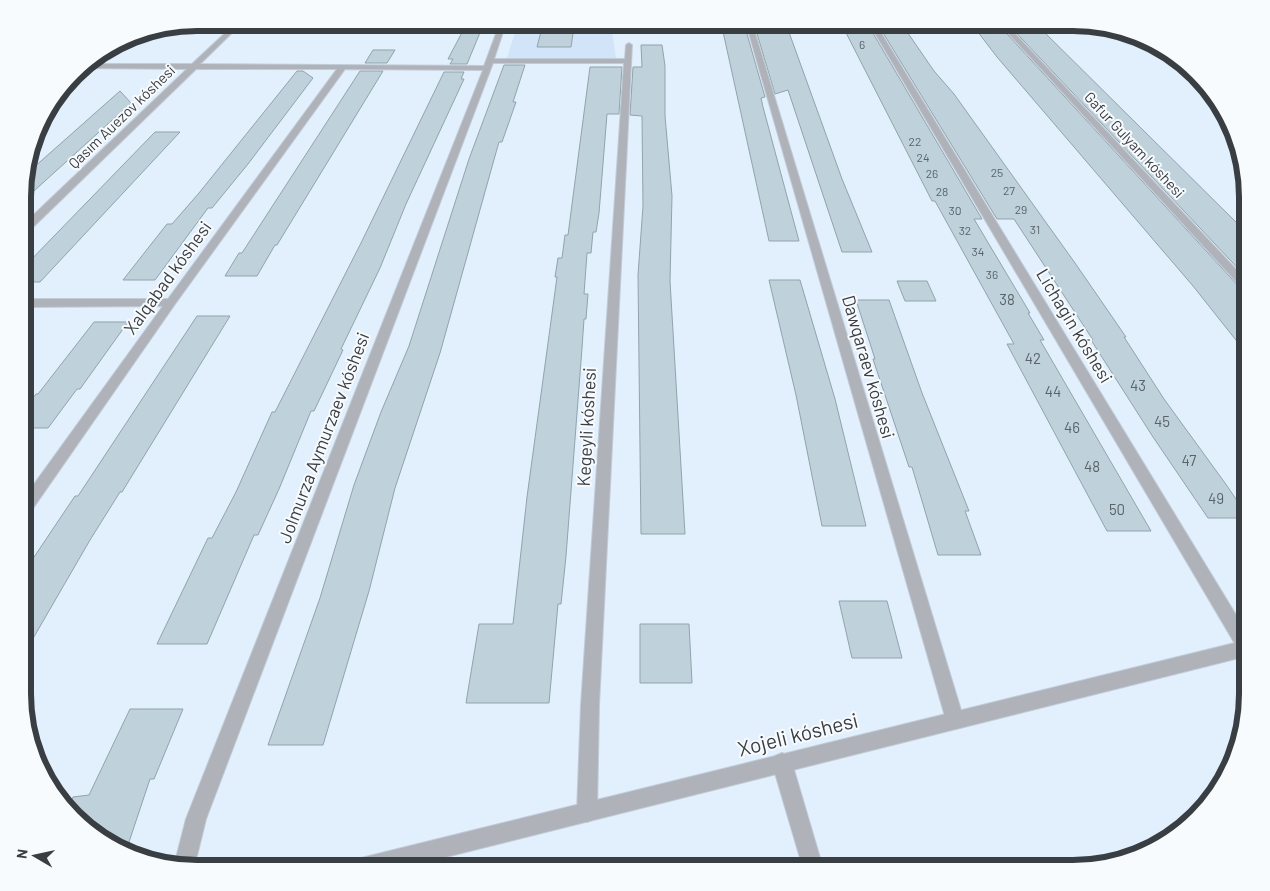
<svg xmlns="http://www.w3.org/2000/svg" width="1270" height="891" viewBox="0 0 1270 891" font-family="Barlow,sans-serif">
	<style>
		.built { fill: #d2e4f8 }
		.building { fill: #bfd2db; stroke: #91a3ab }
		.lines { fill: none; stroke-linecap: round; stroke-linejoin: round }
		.minor-casing { stroke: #c0ccd8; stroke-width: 2 }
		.tertiary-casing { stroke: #c0ccd8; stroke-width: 2 }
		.minor { fill: #b0b2b9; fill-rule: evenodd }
		.tertiary { fill: #b0b2b9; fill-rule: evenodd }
		.labels { text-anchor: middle; stroke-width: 4; stroke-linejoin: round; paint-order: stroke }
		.far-number-label { font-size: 12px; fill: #5a6369 }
		.far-street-label { font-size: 15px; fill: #393e43; stroke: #f8fbfe }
		.number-label { font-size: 15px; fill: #5a6369 }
		.street-label { font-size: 18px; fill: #393e43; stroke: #f8fbfe }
		.near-street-label { font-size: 21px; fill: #393e43; stroke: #f8fbfe }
		.rim { fill: none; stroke: #393e43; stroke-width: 6 }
	</style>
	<rect width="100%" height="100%" fill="#e2effd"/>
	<path class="built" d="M518,23H612L618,29L612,31L616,58H507Z"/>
	<g class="building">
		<path d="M467,23H484L467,64H450L453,59H448Z"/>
		<path d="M841,23H867L982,219H974L1030,313H1028L1044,340H1040L1151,531H1107L1007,344H1014L935,201H932Z"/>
		<path d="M877,23H901L934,71L954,94L1075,263L1126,337H1124L1164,399L1225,483L1247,515V518H1208L1153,437L1091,340H1093L1014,219H997Z"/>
		<path d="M971,23H997L1242,290L1247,292V354L1193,286L997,57Z"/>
		<path d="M1007,23H1035L1247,233V278Z"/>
		<path d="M543,24L565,25L564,27H574L571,47H537Z"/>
		<path d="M766,24H786L842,179L872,252H842L788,90L775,94L755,27H768Z"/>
		<path d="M722,27H745L765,97L761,98L763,107L799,241H769Z"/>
		<path d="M641,45H662L665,66V116L672,196L670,281L685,534H641L638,275L643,206L642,116L630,115L633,67H642Z"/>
		<path d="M373,50H395L387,63H365Z"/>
		<path d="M504,65H525L513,102H516L502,142H499L495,156L440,353L395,488L369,591L323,745H268L320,598L354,485L381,412L409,346L469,159Z"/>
		<path d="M590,67H622L619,114H607L599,213L596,232H593L591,253H587L584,294H588L586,319H584L582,348L566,556L561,604H558L549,703H466L479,624H513L527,497L557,277H555L558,258H562L565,235H568Z"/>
		<path d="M297,71H303L313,78L248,164L212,208H208L155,280H123L167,224H172L199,193Z"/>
		<path d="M360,71H383L277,245H275L257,276H225L239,253H242Z"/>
		<path d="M444,72H464L461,79H464L406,204L380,268L341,349L343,350L314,411H311L279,489L258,535H254L207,644H157L208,538H212L236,492L272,412H275L361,243Z"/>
		<path d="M120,91L131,103L24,200V176Z"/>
		<path d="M155,132H180L40,282H24V267Z"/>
		<path d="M769,280H800L835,399L866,526H822L796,395Z"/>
		<path d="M897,281H927L936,301H905Z"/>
		<path d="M856,300H889L922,393L969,511H965L981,555H938L912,467H909L873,359H875Z"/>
		<path d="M197,316H230L122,492H120L90,540L24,654V572L75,496H78Z"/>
		<path d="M94,322H128L80,389H77L48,428H24V409L36,394H38Z"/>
		<path d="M839,601H887L902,658H852Z"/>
		<path d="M640,624H689L692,683H640Z"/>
		<path d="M130,709H183L154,779H150L126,851L91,833L69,807L73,797L89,795Z"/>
	</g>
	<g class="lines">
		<defs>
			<g id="minor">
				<path d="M236,23H242L200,64L484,66L500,23H506L494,59H625L626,45L629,43L632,45L599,705L597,812L594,819L587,822L580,819L577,812L581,705L624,63H493L206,819L194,868L174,866L186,819L483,70L345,69L175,304L29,514L24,516V498L163,306L24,307V299H168L337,69H196L28,232L24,233V224L187,69L80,68L85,64H192Z"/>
				<path d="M746,23H752L964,720L962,727L955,729L948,727L946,720Z"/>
				<path d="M869,23H875L1247,633V656L1241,654Z"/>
				<path d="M999,23H1005L1247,281V290L1243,289Z"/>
				<path d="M1157,46L1185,65L1196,78H1191L1157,49Z"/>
				<path d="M782,753L789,756L792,763L823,868H803L772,763L775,756Z"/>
			</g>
			<path id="tertiary" d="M1247,640V656L402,868H351L354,861L361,858Z"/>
		</defs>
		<use href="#minor" class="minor-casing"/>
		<use href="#tertiary" class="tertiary-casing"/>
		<use href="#minor" class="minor"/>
		<use href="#tertiary" class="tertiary"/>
	</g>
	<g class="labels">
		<g class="far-number-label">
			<text x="862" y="49">6</text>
			<text x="915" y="146">22</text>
			<text x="923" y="162">24</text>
			<text x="997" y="177">25</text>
			<text x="932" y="178">26</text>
			<text x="1009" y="195">27</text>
			<text x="942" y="196">28</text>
			<text x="1021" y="214">29</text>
			<text x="955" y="215">30</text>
			<text x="1035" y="234">31</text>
			<text x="965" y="235">32</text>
			<text x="978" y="256">34</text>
			<text x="992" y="279">36</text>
		</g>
		<g class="far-street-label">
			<text transform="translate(122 117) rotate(-44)" y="5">Qasım Auezov kóshesi</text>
			<text transform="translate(1134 145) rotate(47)" y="5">Gafur Gulyam kóshesi</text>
		</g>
		<g class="number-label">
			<text x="1007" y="305">38</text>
			<text x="1033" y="364">42</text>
			<text x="1138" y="391">43</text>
			<text x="1053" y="397">44</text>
			<text x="1162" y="427">45</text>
			<text x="1072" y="433">46</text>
			<text x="1189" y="466">47</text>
			<text x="1092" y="472">48</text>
			<text x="1216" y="504">49</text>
			<text x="1117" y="515">50</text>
		</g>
		<g class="street-label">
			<text transform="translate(168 278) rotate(-54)" y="6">Xalqabad kóshesi</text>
			<text transform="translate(1074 326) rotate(59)" y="6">Lichagin kóshesi</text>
			<text transform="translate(868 367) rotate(74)" y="6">Dawqaraev kóshesi</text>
			<text transform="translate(587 427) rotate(-87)" y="6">Kegeyli kóshesi</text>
			<text transform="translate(324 438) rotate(-69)" y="6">Jolmurza Aymurzaev kóshesi</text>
		</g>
		<g class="near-street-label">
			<text transform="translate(798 735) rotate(-14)" y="7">Xojeli kóshesi</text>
		</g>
	</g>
	<path d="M0 0H1270V891H0ZM197 31H1073A166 166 0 0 1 1239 197V694A166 166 0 0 1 1073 860H197A166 166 0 0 1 31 694V197A166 166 0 0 1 197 31Z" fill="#f8fbfe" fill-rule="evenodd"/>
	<path class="rim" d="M197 31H1073A166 166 0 0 1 1239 197V694A166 166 0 0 1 1073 860H197A166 166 0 0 1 31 694V197A166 166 0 0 1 197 31Z"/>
	<g transform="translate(35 856) rotate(279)" stroke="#f8fbfe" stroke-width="4" paint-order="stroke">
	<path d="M0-4L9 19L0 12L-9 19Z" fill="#393e43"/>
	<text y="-8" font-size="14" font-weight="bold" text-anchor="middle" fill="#393e43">N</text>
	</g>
</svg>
